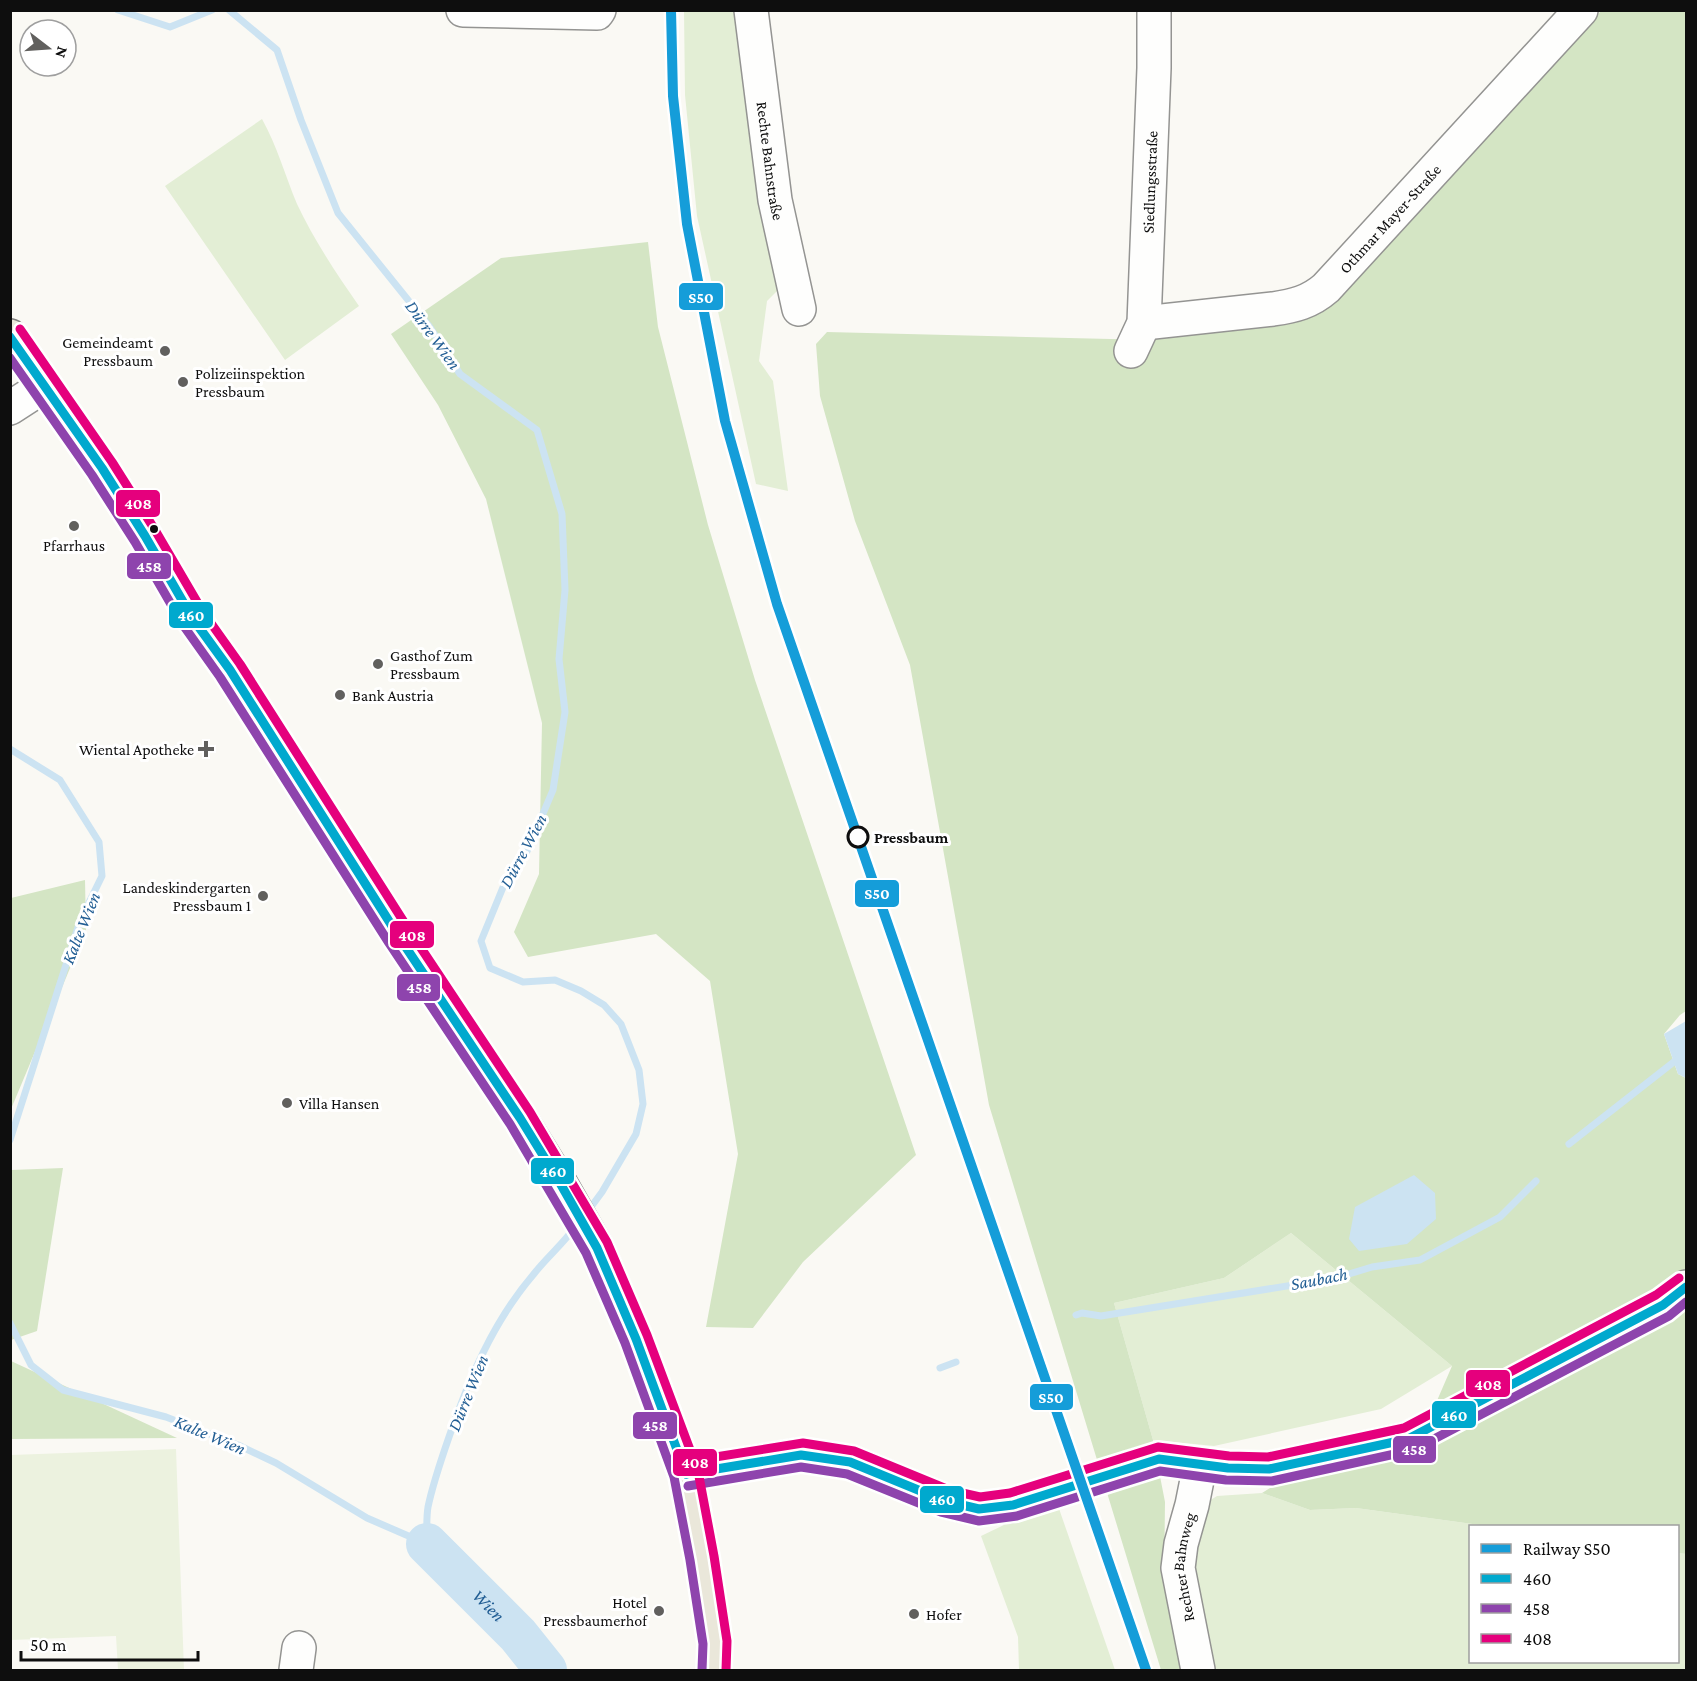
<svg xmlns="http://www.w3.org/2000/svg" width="1697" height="1681" viewBox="0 0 1697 1681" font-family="'Crimson Pro',serif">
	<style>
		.green { fill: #e3eed5 }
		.forest { fill: #d4e5c4 }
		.pitch { fill: #ecf2df }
		.water { fill: #cce3f2 }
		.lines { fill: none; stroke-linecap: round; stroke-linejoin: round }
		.stream { stroke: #cce3f2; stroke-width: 7 }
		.river { stroke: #cce3f2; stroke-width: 42 }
		.minor-tunnel { stroke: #d7d6d2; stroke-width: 33; stroke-dasharray: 33 16; stroke-linecap: butt }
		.minor-casing { stroke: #949492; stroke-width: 36 }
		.major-casing { stroke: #82817f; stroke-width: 36 }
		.minor { stroke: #fefefd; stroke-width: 33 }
		.major { stroke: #eae7da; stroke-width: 33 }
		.bus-1-casing { stroke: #fff; stroke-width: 14 }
		.bus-2-casing { stroke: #fff; stroke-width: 14 }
		.bus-3-casing { stroke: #fff; stroke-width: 14 }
		.bus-1 { stroke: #00a9ce; stroke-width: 9 }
		.bus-2 { stroke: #8e44ad; stroke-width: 9 }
		.bus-3 { stroke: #e5007d; stroke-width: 9 }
		.rail-1-casing { stroke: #fff; stroke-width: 15 }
		.rail-1 { stroke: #159dd9; stroke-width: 10 }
		.poi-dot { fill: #61605e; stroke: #fff; stroke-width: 2 }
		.bus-dot { fill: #0e0e0e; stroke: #fff; stroke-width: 2 }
		.stop-dot { fill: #fff; stroke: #0e0e0e; stroke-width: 3 }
		.labels { text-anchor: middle; stroke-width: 6; stroke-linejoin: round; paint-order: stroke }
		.street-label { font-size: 16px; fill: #0e0e0e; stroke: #fff }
		.poi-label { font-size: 16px; fill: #0e0e0e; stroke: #fff; text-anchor: start }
		.stop-label { font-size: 16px; font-weight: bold; fill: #0e0e0e; stroke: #fff; text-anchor: start }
		.water-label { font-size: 18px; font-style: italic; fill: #225e94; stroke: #fff }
		.line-badge { stroke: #fff; stroke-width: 2 }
		.badge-label { font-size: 16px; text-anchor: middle; font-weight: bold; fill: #fff }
	</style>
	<rect width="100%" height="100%" fill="#faf9f4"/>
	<g class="green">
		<path d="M684,11H737L781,287L767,301L759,361L773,381L788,491L756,484L697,216L685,95Z"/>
		<path d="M262,119C277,146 285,175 297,204C314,240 336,273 359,306L285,360L165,186Z"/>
		<path d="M1291,1233L1452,1366L1381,1409L1214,1446L1153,1440L1114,1303L1224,1278Z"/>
		<path d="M1262,1493L1310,1510L1356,1508L1487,1526H1470V1662H1678V1553L1686,1554V1670H1210L1189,1571L1198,1508L1217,1496Z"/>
		<path d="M1056,1500L1115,1670H1019L1018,1637L981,1536Z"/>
	</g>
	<g class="forest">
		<path d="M1601,11H1686V1011L1680,1015L1664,1034L1678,1074L1686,1078V1554L1678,1553V1526H1487L1356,1508L1310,1510L1262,1493L1291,1475L1413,1456L1452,1366L1291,1233L1224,1278L1114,1303L1153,1440L1165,1502L1164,1586L1181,1670H1161L989,1105L910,665L855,521L820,396L816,344L827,332L1153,340L1312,293L1432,181Z"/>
		<path d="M648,242L658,327L708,525L755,680L916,1155L803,1262L753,1328L706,1327L738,1154L710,981L656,934L528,957L514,932L539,874L542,723L486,499L438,405L391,334L501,258Z"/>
		<path d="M85,880L86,930L11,1109V898Z"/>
		<path d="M63,1168L37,1331L11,1340V1170Z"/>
		<path d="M11,1361L177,1438L11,1439Z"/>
	</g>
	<path class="pitch" d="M176,1449L184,1670H118L116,1636L11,1640V1455Z"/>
	<g class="water">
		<path d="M1686,1021V1078L1678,1074L1664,1034Z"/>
		<path d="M1414,1175L1435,1193L1436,1219L1407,1244L1359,1251L1349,1239L1355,1207Z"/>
	</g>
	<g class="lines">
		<g class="stream">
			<path d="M118,10L170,27L212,10"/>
			<path d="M229,10L277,50L301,120L338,213L429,326L460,374L537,430L562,514L565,590L559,659L565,712L553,790L525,856L506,880L481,941L490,968L523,982L555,980L581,991L604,1005L621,1024L639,1070L643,1104L636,1134L602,1192L588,1211"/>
			<path d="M10,749L60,780L99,842L102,876L80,921L10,1140"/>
			<path d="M1569,1144L1675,1061L1686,1054"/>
			<path d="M1076,1315L1082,1313L1101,1316L1336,1278L1372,1267L1420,1260L1500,1217L1536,1181"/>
			<path d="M10,1323L31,1365L63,1390L166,1417L238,1445L276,1463L367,1518L427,1544C427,1532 426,1519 428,1507C433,1483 441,1460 449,1437C469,1379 493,1322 533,1275C546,1258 563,1244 575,1227"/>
			<path d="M940,1368L956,1362"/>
		</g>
		<path class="river" id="s1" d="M427,1544L518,1635L546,1670"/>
		<path class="minor-tunnel" d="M1013,1505L1132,1467"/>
		<defs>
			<g id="minor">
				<path d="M463,10L597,13L599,10"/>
				<path id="s2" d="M751,10L775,200L799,309"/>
				<path id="s3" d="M1144,323L1273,309C1294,306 1310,302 1326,288L1581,10"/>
				<path id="s4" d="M1131,351L1144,323L1154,68V10"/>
				<path d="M10,408L44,386"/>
				<path d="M1132,1467L1159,1459L1228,1468L1269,1469L1408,1439L1663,1305L1686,1287"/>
				<path d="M686,1474L801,1455L850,1462L945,1501L979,1509L1013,1505"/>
				<path d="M296,1670L299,1648"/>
				<path id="s5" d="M1198,1670L1178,1568L1181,1544L1192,1505L1200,1465"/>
			</g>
			<path id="major" d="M10,336L102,468L145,536L193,619L230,670L399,937L520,1118L560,1183L597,1248L636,1339L686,1474L702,1558L715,1643L714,1670"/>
		</defs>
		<use href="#minor" class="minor-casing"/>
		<use href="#major" class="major-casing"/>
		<use href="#minor" class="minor"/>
		<use href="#major" class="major"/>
		<defs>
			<g id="bus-1">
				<path d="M10,337L102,468L145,536L193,619L230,670L399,937L520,1118L560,1183L597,1248L636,1339L686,1474"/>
				<path d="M686,1474L801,1455L850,1462L945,1501L979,1509L1013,1505L1159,1459L1228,1468L1269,1469L1408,1439L1663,1305L1686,1287"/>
			</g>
			<g id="bus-2">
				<path d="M10,358L92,475L135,542L183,625L220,677L389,943L510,1124L586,1253L625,1343L674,1477L690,1560L703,1644L702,1670"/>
				<path d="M688,1486L801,1467L847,1474L941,1512L979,1521L1017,1516L1160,1471L1226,1480L1272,1481L1413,1450L1669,1316L1686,1302"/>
			</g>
			<g id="bus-3">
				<path d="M20,329L112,462L155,530L203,612L240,664L409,930L530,1112L607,1242L647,1335L698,1471L714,1556L727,1641L726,1670"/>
				<path d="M684,1462L803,1443L854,1451L949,1490L980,1497L1010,1493L1158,1447L1229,1456L1268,1457L1404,1428L1656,1295L1679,1278"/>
			</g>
		</defs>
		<use href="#bus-1" class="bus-1-casing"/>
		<use href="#bus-2" class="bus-2-casing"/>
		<use href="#bus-3" class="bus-3-casing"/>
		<use href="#bus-1" class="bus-1"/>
		<use href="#bus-2" class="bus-2"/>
		<use href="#bus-3" class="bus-3"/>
		<defs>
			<path id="rail-1" d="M671,10L673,96L687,224L725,421L777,604L1146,1670"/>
		</defs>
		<use href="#rail-1" class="rail-1-casing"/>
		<use href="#rail-1" class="rail-1"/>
	</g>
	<g class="poi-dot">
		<circle cx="165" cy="351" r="6"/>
		<circle cx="183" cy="382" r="6"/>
		<circle cx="74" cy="526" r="6"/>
		<circle cx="378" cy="664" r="6"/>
		<circle cx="340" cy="695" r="6"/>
		<path d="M203 740h6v6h6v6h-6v6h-6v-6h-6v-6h6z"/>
		<circle cx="263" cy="896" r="6"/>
		<circle cx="287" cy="1103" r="6"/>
		<circle cx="659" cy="1611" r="6"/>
		<circle cx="914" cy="1614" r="6"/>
	</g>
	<circle class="bus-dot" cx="154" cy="529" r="5"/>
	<circle class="stop-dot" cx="858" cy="837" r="10"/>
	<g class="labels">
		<g class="street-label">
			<text dy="6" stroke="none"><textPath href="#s2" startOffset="152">Rechte Bahnstraße</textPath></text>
			<text dy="6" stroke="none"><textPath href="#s4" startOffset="172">Siedlungsstraße</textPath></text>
			<text dy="6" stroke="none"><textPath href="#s3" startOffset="282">Othmar Mayer-Straße</textPath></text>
			<text dy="6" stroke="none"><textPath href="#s5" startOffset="105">Rechter Bahnweg</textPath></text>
		</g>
		<g class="poi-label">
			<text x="153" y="348" text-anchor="end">Gemeindeamt<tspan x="153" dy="18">Pressbaum</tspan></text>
			<text x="195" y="379">Polizeiinspektion<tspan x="195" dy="18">Pressbaum</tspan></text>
			<text x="74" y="551" text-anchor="middle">Pfarrhaus</text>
			<text x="390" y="661">Gasthof Zum<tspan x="390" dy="18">Pressbaum</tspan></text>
			<text x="352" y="701">Bank Austria</text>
			<text x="194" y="755" text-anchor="end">Wiental Apotheke</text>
			<text x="251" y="893" text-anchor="end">Landeskindergarten<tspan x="251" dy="18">Pressbaum 1</tspan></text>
			<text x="299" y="1109">Villa Hansen</text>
			<text x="647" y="1608" text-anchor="end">Hotel<tspan x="647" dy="18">Pressbaumerhof</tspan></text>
			<text x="926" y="1620">Hofer</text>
		</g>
		<g class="stop-label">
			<text x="874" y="843">Pressbaum</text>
		</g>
		<g class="water-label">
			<text transform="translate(433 335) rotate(54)" y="6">Dürre Wien</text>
			<text transform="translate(523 851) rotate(-62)" y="6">Dürre Wien</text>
			<text transform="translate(81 928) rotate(-68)" y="6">Kalte Wien</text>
			<text transform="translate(1319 1279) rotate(-11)" y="6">Saubach</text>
			<text transform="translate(468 1393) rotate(-68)" y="6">Dürre Wien</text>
			<text transform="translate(210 1435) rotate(23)" y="6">Kalte Wien</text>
			<text dy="6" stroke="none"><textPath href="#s1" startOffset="87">Wien</textPath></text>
		</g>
	</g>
	<g class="line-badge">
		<rect x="678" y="282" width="46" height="29" rx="6" fill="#159dd9"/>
		<rect x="115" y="489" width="46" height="29" rx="6" fill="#e5007d"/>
		<rect x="126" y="552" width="46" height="28" rx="6" fill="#8e44ad"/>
		<rect x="168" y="601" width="46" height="28" rx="6" fill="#00a9ce"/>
		<rect x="854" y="879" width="46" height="29" rx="6" fill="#159dd9"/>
		<rect x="389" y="920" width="46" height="29" rx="6" fill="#e5007d"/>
		<rect x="396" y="973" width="45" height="29" rx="6" fill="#8e44ad"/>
		<rect x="530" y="1157" width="45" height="28" rx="6" fill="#00a9ce"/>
		<rect x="1465" y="1369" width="46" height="29" rx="6" fill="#e5007d"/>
		<rect x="1029" y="1383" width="45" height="28" rx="6" fill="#159dd9"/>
		<rect x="1431" y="1400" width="46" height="29" rx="6" fill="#00a9ce"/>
		<rect x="632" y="1411" width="46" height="29" rx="6" fill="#8e44ad"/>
		<rect x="1392" y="1435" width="45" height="29" rx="6" fill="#8e44ad"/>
		<rect x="672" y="1448" width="46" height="29" rx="6" fill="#e5007d"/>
		<rect x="919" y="1485" width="46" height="29" rx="6" fill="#00a9ce"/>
	</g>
	<g class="badge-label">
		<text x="701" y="303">S50</text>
		<text x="138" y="509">408</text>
		<text x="149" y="572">458</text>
		<text x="191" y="621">460</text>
		<text x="877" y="899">S50</text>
		<text x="412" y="941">408</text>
		<text x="419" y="993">458</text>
		<text x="553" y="1177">460</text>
		<text x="1488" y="1390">408</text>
		<text x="1051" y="1403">S50</text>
		<text x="1454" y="1421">460</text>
		<text x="655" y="1431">458</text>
		<text x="1414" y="1455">458</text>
		<text x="695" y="1468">408</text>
		<text x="942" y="1505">460</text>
	</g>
	<rect width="1697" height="1681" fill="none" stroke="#0e0e0e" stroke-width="24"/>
	<rect x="1469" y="1525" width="210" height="138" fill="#ffffff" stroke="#9f9f9f" stroke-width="1.5"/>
	<rect x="1481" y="1544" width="30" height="9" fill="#159dd9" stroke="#9f9f9f" stroke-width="1.5"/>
	<text x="1523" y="1555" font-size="18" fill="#0e0e0e">Railway S50</text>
	<rect x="1481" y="1574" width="30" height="9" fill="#00a9ce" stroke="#9f9f9f" stroke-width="1.5"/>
	<text x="1523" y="1585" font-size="18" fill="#0e0e0e">460</text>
	<rect x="1481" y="1604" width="30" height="9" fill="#8e44ad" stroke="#9f9f9f" stroke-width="1.5"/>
	<text x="1523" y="1615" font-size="18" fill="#0e0e0e">458</text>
	<rect x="1481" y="1634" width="30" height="9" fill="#e5007d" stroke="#9f9f9f" stroke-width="1.5"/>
	<text x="1523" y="1645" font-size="18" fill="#0e0e0e">408</text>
	<g transform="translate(48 48) rotate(107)"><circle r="28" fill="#ffffff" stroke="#9f9f9f" stroke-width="1.5"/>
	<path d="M0-4.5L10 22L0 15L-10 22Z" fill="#61605e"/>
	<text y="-9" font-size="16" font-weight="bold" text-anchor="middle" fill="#0e0e0e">N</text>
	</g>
	<path d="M21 1651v9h177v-9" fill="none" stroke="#0e0e0e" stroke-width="3"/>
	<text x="30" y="1651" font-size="18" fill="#0e0e0e" stroke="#ffffff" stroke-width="4.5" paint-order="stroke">50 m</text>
</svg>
